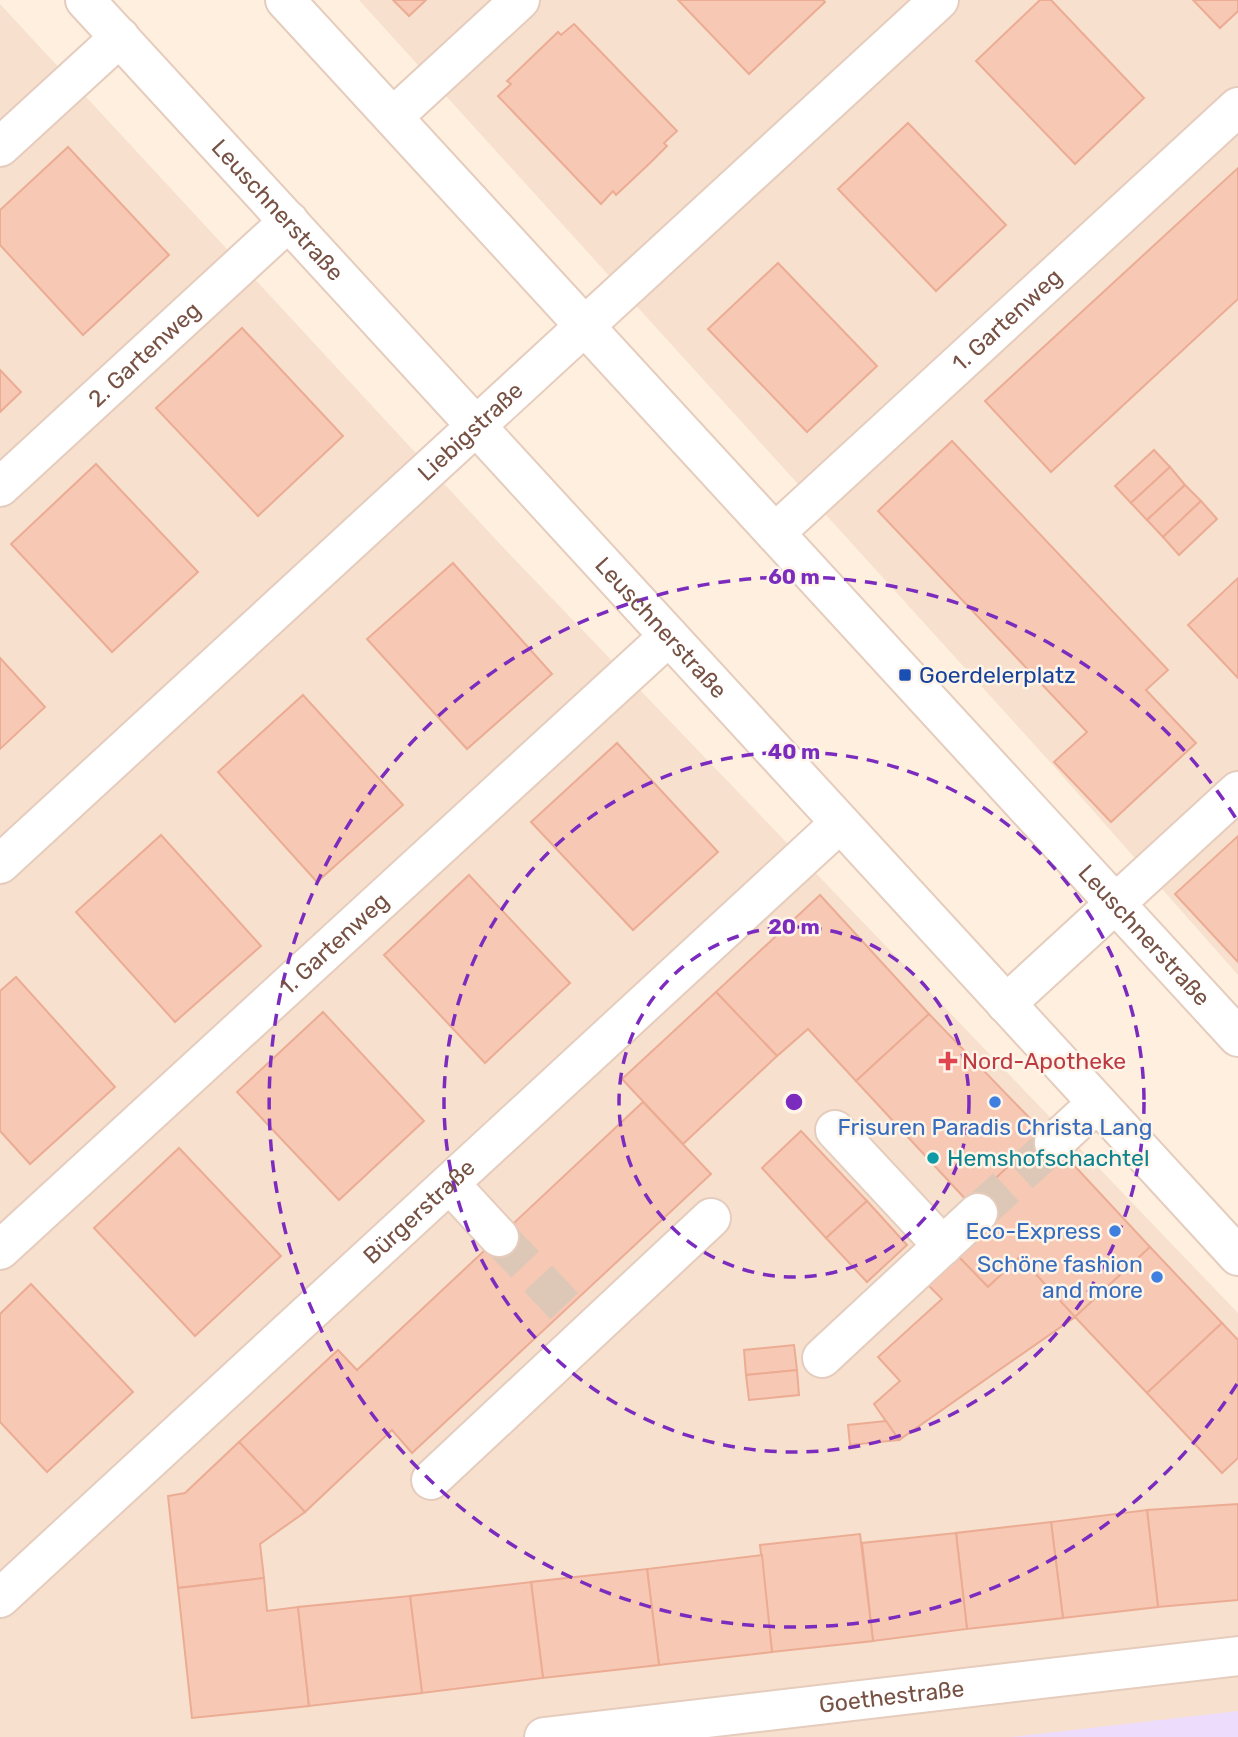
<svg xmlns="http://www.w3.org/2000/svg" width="1238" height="1737" viewBox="0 0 1238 1737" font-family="Rubik,sans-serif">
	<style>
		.residential { fill: #f7e0cd }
		.education { fill: #eddcfb }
		.building { fill: #f7c8b4; stroke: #ebac93; stroke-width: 2 }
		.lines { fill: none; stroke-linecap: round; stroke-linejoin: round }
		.minor-tunnel { stroke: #ddc8b8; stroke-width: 38; stroke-dasharray: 38 19; stroke-linecap: butt }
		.minor-casing { stroke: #e5ccbd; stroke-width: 42 }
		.minor { stroke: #fff; stroke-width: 38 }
		.ring { fill: none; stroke: #7b2cbf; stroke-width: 3.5; stroke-dasharray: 12 9 }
		.transit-dot { fill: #1a4fb4; stroke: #fff4e8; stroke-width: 2.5 }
		.health-dot { fill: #e0444e; stroke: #fff4e8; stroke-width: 2.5 }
		.shop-dot { fill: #3f7fe0; stroke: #fff4e8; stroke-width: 2.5 }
		.culture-dot { fill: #0f9aa8; stroke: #fff4e8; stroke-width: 2.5 }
		.labels { text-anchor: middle; stroke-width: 5; stroke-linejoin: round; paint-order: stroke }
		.street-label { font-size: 23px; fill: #775244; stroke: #fff4e8 }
		.transit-label { font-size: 23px; fill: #164399; stroke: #fff4e8; text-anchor: start }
		.health-label { font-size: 23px; fill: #be3a42; stroke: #fff4e8; text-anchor: start }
		.shop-label { font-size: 23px; fill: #366cbe; stroke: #fff4e8; text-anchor: end }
		.culture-label { font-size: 23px; fill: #0d838f; stroke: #fff4e8; text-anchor: start }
		.centre { fill: #7b2cbf; stroke: #fff4e8; stroke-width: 3.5 }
		.ring-label { font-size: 21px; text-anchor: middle; font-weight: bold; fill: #7b2cbf; stroke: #fff4e8; stroke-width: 5; stroke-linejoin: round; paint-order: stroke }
	</style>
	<rect width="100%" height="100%" fill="#ffefdf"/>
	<g class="residential">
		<path d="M359,0H1238V975L1051,763Z"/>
		<path d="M0,4L499,543L1238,1313V1737H0Z"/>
	</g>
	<path class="education" d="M1238,1711V1737H1011Z"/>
	<g class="building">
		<path d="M393,0H426L409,16Z"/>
		<path d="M678,0H823L825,2L749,74Z"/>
		<path d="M1040,0H1051L1144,98L1075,164L976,61Z"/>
		<path d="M1193,0H1238V11L1220,28Z"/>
		<path d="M574,24L677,131L664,143L667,146L650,163L616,195L613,191L601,204L498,96L511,84L507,81L558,32L561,35Z"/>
		<path d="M908,123L1006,225L936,291L838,189Z"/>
		<path d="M68,147L169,255L83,335L0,245V210Z"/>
		<path d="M1238,168V299L1051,472L985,401Z"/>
		<path d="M778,263L877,366L807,432L708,329Z"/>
		<path d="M242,328L343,436L258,516L156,408Z"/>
		<path d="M0,370L21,392L0,412Z"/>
		<path d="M952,441L1168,670L1146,690L1196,743L1111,822L1054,762L1087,732L878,511Z"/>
		<path d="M1154,450L1170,467L1131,503L1115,486Z"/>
		<path d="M96,464L198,572L112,652L11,544Z"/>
		<path d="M1170,467L1185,485L1147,520L1131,503Z"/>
		<path d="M1185,485L1201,501L1163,537L1147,520Z"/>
		<path d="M1201,501L1217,519L1179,555L1163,537Z"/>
		<path d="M453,563L552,674L467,749L367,639Z"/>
		<path d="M1238,578V678L1188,625Z"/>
		<path d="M0,658L45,707L0,749Z"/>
		<path d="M303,695L403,805L317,882L218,772Z"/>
		<path d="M617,743L718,852L633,930L531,822Z"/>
		<path d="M161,835L261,946L175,1022L76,912Z"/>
		<path d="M1238,836V962L1175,894Z"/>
		<path d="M469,875L570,983L485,1063L384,955Z"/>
		<path d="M820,895L929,1014L856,1081L808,1029L777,1056L716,992Z"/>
		<path d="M16,977L115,1087L30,1164L0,1131V991Z"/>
		<path d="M716,992L777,1056L683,1144L622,1079Z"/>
		<path d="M323,1012L424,1121L339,1200L237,1092Z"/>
		<path d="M929,1014L1044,1133L969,1203L856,1081Z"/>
		<path d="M643,1102L711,1174L412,1453L392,1430L305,1512L239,1442L338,1350L357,1370Z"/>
		<path d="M801,1131L867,1201L826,1238L762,1168Z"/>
		<path d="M1044,1133L1150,1247L1075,1317L1020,1257L988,1287L955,1253L969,1203Z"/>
		<path d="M179,1148L281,1256L195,1336L94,1228Z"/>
		<path d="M867,1201L907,1245L867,1282L826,1238Z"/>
		<path d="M1150,1247L1222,1323L1147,1393L1075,1317Z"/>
		<path d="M955,1253L988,1287L1020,1257L1075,1317L899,1440L874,1404L900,1381L878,1357L942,1299L925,1282Z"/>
		<path d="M31,1284L133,1392L47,1472L0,1422V1314Z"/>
		<path d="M1222,1323L1238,1340V1458L1222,1473L1147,1393Z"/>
		<path d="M794,1345L797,1370L746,1375L744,1350Z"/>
		<path d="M797,1370L799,1395L749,1400L746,1375Z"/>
		<path d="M886,1421L899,1440L850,1445L848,1425Z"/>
		<path d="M239,1442L305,1512L260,1544L264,1578L178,1588L168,1496L185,1493Z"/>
		<path d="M1238,1504V1600L1158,1607L1147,1510Z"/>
		<path d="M1147,1510L1158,1607L1063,1618L1051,1522Z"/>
		<path d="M1051,1522L1063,1618L967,1629L956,1533Z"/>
		<path d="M956,1533L967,1629L873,1641L862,1543Z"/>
		<path d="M860,1534L873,1641L772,1652L760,1545Z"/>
		<path d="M762,1555L772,1652L659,1665L647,1569Z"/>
		<path d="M647,1569L659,1665L543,1678L531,1582Z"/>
		<path d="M264,1578L267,1611L298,1607L309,1706L192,1718L178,1588Z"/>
		<path d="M531,1582L543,1678L422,1693L410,1596Z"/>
		<path d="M410,1596L422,1693L309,1706L298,1607Z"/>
	</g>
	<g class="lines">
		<g class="minor-tunnel">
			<path d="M978,1213L1054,1143"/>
			<path d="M499,1237L566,1308"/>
		</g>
		<defs>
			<g id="minor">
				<path id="s1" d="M85,0L1238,1256"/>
				<path id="s2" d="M285,0L1238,1037"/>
				<path d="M393,117L520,0"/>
				<path d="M0,147L120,37"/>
				<path id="s3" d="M0,487L289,221"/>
				<path id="s4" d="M775,533L1238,107"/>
				<path id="s5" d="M0,864L939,0"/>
				<path d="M1006,1004L1238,791"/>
				<path d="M835,1130L943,1246"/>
				<path d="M1054,1143L1097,1103"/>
				<path d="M450,1184L499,1237"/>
				<path id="s6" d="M0,1250L669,636"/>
				<path d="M822,1358L978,1213"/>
				<path d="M431,1480L711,1218"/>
				<path id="s7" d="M0,1598L840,823"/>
				<path id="s8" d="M544,1737L1238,1656"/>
			</g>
		</defs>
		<use href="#minor" class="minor-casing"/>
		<use href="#minor" class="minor"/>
	</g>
	<g class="ring">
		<circle cx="794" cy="1102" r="175"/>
		<circle cx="794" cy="1102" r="350"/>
		<path d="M1237 1384A525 525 0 1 1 1237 820"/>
	</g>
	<rect class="transit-dot" x="898" y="668" width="14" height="14" rx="3.5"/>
	<path class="health-dot" d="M944.5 1050.5h7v7h7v7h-7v7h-7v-7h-7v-7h7z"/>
	<g class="shop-dot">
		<circle cx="995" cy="1102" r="7"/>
		<circle cx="1115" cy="1231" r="7"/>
		<circle cx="1157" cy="1277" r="7"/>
	</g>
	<circle class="culture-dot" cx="933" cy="1158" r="7"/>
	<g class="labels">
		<g class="street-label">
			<text dy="8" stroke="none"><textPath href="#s1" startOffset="285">Leuschnerstraße</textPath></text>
			<text dy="8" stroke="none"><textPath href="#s4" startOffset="315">1. Gartenweg</textPath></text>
			<text dy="8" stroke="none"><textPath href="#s3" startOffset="196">2. Gartenweg</textPath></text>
			<text dy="8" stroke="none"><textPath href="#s5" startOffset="639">Liebigstraße</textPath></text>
			<text dy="8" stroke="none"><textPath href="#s1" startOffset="852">Leuschnerstraße</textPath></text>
			<text dy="8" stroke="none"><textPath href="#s2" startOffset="1270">Leuschnerstraße</textPath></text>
			<text dy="8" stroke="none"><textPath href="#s6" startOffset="453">1. Gartenweg</textPath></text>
			<text dy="8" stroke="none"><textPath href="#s7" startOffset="570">Bürgerstraße</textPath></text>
			<text dy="8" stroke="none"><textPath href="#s8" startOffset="350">Goethestraße</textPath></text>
		</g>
		<g class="transit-label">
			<text x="919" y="683">Goerdelerplatz</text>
		</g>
		<g class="health-label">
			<text x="962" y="1069">Nord-Apotheke</text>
		</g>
		<g class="shop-label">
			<text x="995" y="1135" text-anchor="middle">Frisuren Paradis Christa Lang</text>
			<text x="1101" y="1239">Eco-Express</text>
			<text x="1143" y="1272">Schöne fashion<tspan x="1143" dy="26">and more</tspan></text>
		</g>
		<g class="culture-label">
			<text x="947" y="1166">Hemshofschachtel</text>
		</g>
	</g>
	<circle cx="794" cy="1102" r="10" class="centre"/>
	<g class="ring-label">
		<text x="794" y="584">60 m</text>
		<text x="794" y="759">40 m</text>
		<text x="794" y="934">20 m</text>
	</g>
</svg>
